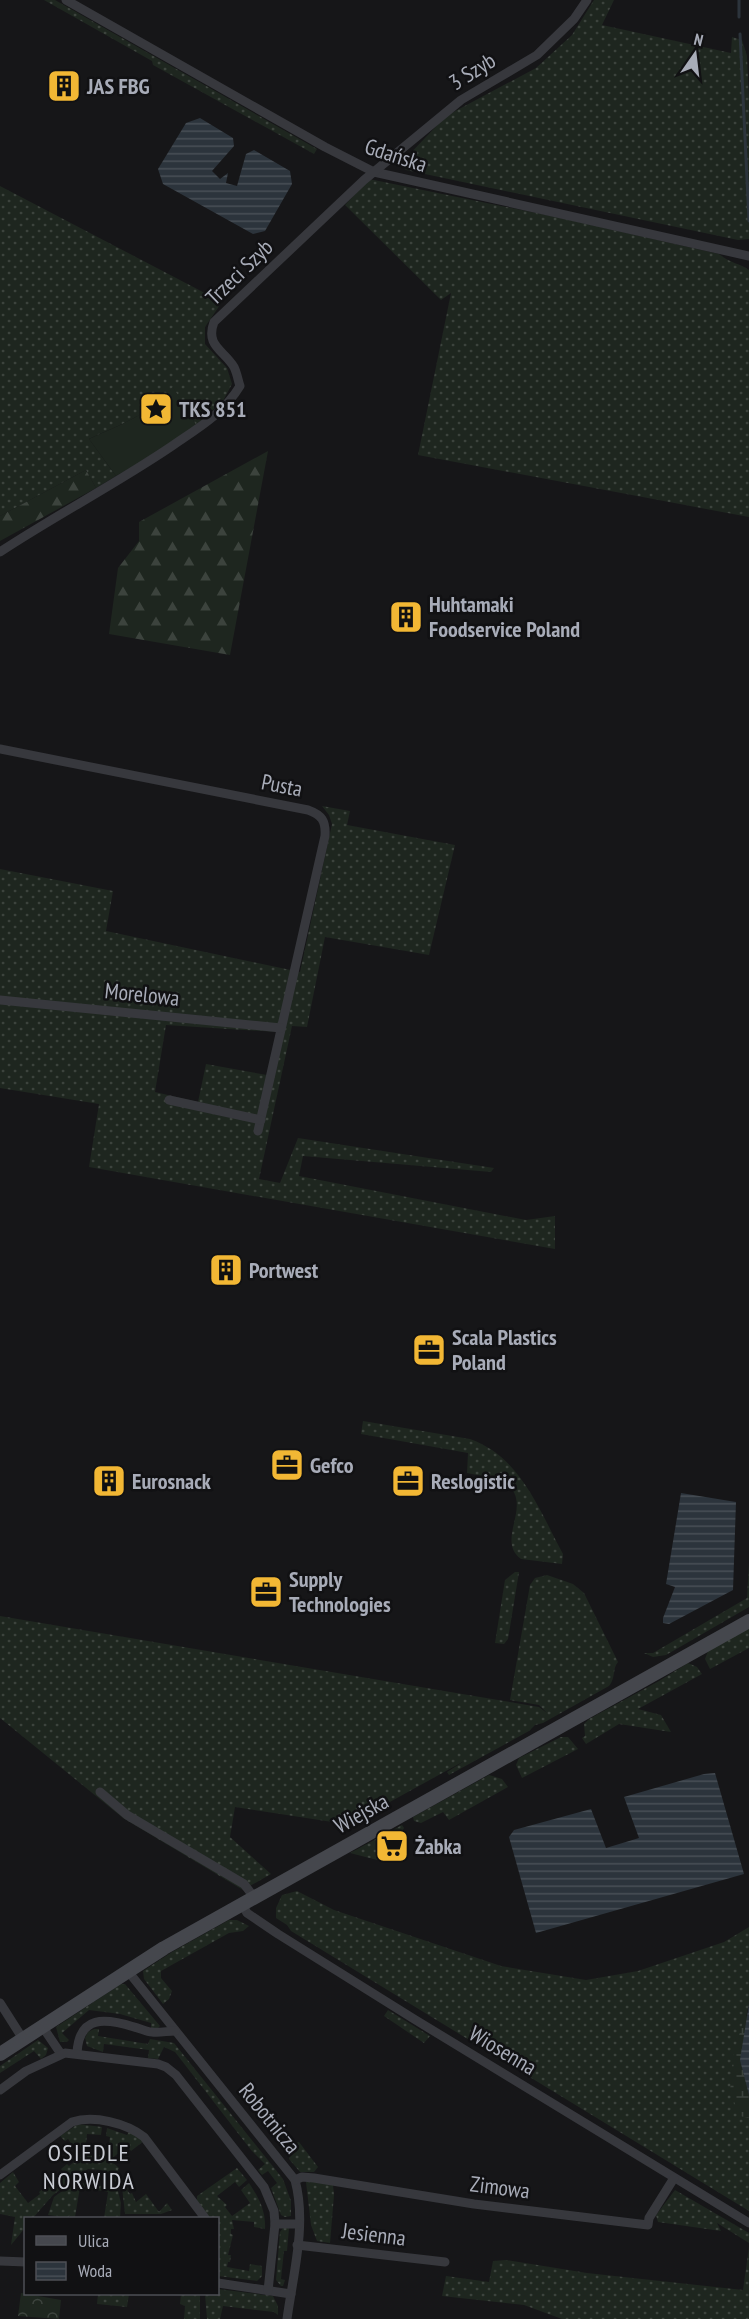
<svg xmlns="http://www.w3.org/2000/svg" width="749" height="2319" viewBox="0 0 749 2319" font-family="'PT Sans Narrow',sans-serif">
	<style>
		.grass { fill: url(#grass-dots); fill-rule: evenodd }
		.forest { fill: url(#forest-firs) }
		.wetland { fill: url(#wetland-marsh) }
		.park { fill: url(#park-crowns) }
		.pitch { fill: #1e261f }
		.water { fill: url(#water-rules) }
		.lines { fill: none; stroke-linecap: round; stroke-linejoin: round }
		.stream { stroke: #2c343c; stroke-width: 3 }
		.street { stroke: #37383d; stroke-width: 9 }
		.secondary { stroke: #45474d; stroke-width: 14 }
		.labels { text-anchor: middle; stroke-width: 5; stroke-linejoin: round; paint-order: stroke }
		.street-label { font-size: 22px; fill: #a8acb8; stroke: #111113 }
		.poi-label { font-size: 22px; font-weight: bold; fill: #a8acb8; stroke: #111113; text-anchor: start }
		.neighbourhood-label { font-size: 24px; letter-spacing: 1.5px; fill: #c9ccd4; stroke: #111113 }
	</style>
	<defs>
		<pattern id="grass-dots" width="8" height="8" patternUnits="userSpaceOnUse" patternTransform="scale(1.5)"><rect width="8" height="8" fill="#1e261f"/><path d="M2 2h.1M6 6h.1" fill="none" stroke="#3c433d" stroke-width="1.8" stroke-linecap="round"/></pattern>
		<pattern id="forest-firs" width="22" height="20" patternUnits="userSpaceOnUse" patternTransform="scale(1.5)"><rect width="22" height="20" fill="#1e261f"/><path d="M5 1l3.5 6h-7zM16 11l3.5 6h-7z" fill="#3c433d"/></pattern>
		<pattern id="wetland-marsh" width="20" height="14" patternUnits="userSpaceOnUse" patternTransform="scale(1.5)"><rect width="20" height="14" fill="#1e261f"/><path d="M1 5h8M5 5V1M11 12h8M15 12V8" fill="none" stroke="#3c433d"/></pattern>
		<pattern id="park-crowns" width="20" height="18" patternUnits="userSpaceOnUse" patternTransform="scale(1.5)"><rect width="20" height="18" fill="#1e261f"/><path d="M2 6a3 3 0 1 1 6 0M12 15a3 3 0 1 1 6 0" fill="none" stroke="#3c433d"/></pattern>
		<pattern id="water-rules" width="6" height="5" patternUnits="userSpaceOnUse" patternTransform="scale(1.5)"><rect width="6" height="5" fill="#2c343c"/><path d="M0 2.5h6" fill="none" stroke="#484f56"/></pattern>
	</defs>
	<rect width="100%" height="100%" fill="#161618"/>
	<g class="grass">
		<path d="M44,0H55L317,149L314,154L153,65L152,61Z"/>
		<path d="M594,0H614L602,25L731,53L732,37L742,40L747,56L749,98V239L738,240L406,170L401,166L403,161L446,116L536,68L572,35Z"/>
		<path d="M369,179L561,218L719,254C731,264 740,263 749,270V517L418,455L451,293L441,300L345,205Z"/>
		<path d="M0,186L222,302L205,327V344L227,368L232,384L223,401L196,425L173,388C146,416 124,423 89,439L116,476L96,488L86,470L0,516Z"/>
		<path d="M322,806L350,811L347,825L455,845L429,955L325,937L307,1027L292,1026L259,1179L280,1183L298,1138L494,1168L491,1172L303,1156L299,1176L526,1220L555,1216V1249L89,1167L99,1104L0,1088V869L113,891L106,931L300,972L332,824L329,815ZM166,1025L277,1032L267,1075L206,1064L198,1102L155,1092Z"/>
		<path d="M363,1421L470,1439C521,1457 539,1510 563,1554L562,1564L521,1559C500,1544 521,1518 516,1498C515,1492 509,1485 506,1481L467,1473L468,1453L361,1434Z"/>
		<path d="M749,1563V1607L666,1655L653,1657L644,1653H653L747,1598Z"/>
		<path d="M515,1572H519L508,1639L504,1644L495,1643L505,1580Z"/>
		<path d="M547,1575L573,1584L584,1593L618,1662C612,1669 616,1678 609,1686L543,1723L535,1725L529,1731L449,1775L447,1772L466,1760L368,1814L352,1825L235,1807L230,1837L271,1874L243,1890L123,1818L0,1718V1616L539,1707L547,1713L539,1705L510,1700L530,1585L535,1578Z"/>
		<path d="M749,1627V1648L710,1669L705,1659L708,1651Z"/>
		<path d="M688,1663L697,1667L702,1674L638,1709L661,1715L671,1732L619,1724L586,1744L582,1738L585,1736L584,1724L589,1719L659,1681Z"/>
		<path d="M561,1737H568L578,1749L522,1778L516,1765L519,1758Z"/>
		<path d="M489,1775L502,1779L508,1787L449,1820L443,1812L421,1823L414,1821L413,1817Z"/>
		<path d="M402,1825L404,1828L401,1833L392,1834L390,1843L376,1851V1856L386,1858L385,1862L350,1853Z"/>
		<path d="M297,1891L334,1910L501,1966L586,1980L638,1971L724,1942L749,1927V2004L743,2030L749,2095V2211L291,1931L287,1925L276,1918V1908L282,1895Z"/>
		<path d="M229,1920H237L249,1926L243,1931L229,1933L161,1971V1978L172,1991L169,1999L163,2004L144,1979L143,1971L172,1952Z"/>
		<path d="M121,1984H125L160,2026L157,2029L151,2028V2023L120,2014L89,2010L62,2033L69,2040L67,2042H60L56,2027Z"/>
		<path d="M388,2010L430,2036L424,2043L384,2016Z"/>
		<path d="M94,2029H99L98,2036L148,2044L150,2039L174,2043L283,2179L291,2201V2216L285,2217L281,2215L271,2188L277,2183L268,2171L262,2175L258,2170L265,2164L251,2150L175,2052L164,2047L158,2059L148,2058L149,2050L104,2044L103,2052L87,2046L85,2038L88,2032Z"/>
		<path d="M38,2040L48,2048L46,2055L41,2059L34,2051L0,2073V2066Z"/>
		<path d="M78,2124L102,2127L101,2135L87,2134L85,2153L92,2154V2157L98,2158L99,2155H102V2158H107L110,2137L106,2136L107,2128L127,2135L129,2132L144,2141L131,2151L127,2146L110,2160L119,2168L118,2170L128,2188L127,2190L130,2194L132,2193L136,2202L146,2194L159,2212L167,2203L172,2210L161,2214H125L122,2187L102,2170L88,2169L53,2195L33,2218H26L25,2228L11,2245L15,2217L0,2214V2183L13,2172L19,2182L15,2186L28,2203L40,2194L39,2192L51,2182L53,2184L59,2177L61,2178L65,2175L61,2169L67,2164L69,2166L74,2162L72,2160L81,2157L68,2139L65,2141L60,2136Z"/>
		<path d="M299,2142L318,2167L314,2172H300L289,2159L290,2151L287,2145Z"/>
		<path d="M237,2168L247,2180L239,2187L235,2182L217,2196L227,2205L225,2207L232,2216L250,2203L241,2190L249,2183C259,2198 266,2211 265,2229L254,2227V2222L232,2220L234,2229H231V2234L233,2235L228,2255H231L230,2262H228L227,2267L249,2271L250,2264L262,2266V2276L257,2281L218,2276V2218H208L197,2201V2196Z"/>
		<path d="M309,2180L333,2185L334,2195L330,2243L317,2241L311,2225L306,2182Z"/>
		<path d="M75,2182L109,2187L118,2191L121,2203L120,2218H104L108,2192L80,2187L75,2217L69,2216L68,2218L48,2215L54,2197Z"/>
		<path d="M675,2190L749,2233V2243L717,2223L721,2231L658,2222L656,2215Z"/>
		<path d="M283,2228H289L287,2251H284L281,2279L285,2280L283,2286H281L276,2280L280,2232Z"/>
		<path d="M749,2247V2319H562L524,2305L442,2296L446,2276L489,2282L493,2261L506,2260L587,2273L743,2290Z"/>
		<path d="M218,2289L273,2296L278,2306V2315L274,2312L223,2306L220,2319H207L205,2294H218Z"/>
		<path d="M98,2294H129L127,2307L97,2304Z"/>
		<path d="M181,2294H200V2319H184L185,2306L180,2304Z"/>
	</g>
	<g class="forest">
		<path d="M268,451L230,655L109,634L118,568L139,541V522Z"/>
		<path d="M86,470L96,488L0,541V516Z"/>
	</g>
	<path class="wetland" d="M745,2015L749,2017V2118L740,2116L730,2092L733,2056Z"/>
	<path class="park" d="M21,2293L61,2300L59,2319L18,2316Z"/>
	<path class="pitch" d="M173,387L196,425L165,448L116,476L89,439C124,423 146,416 173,387Z"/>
	<g class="water">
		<path d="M200,118L233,138L234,146L212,171L220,179L228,173L226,183L237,186L246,154L254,150L290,171L292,184L265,231L253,234L163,184L158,169L186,123Z"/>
		<path d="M681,1493L736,1502L733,1590L669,1624L663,1623V1618L675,1587L666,1584Z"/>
		<path d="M715,1773L744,1874L536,1933L509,1837L514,1830L591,1809L606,1848L639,1838L624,1797L704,1774Z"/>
		<path d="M749,2004V2095L740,2060Z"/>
	</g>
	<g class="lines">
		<g class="stream">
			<path d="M739,0V17"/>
			<path d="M740,34L749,221"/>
		</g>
		<g class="street">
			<path d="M66,0L325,147L374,172L749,256"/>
			<path d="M0,552C56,515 116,484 172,446C198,428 223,414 240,386C238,380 237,373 234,367C224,350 205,346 214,322L364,180L461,100L537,55L574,19L587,0"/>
			<path d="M0,749L308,810C322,815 326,821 325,836L258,1131"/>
			<path d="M0,1000L281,1028"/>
			<path d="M169,1100L261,1120"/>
			<path d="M100,1792L127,1815L244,1884L254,1897"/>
			<path d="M242,1904L247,1913L278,1934L414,2019L749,2223"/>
			<path d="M127,1970L295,2180C307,2224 293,2275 287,2319"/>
			<path d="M0,2003L23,2039"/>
			<path d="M42,2026L61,2054"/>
			<path d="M77,2053C79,2015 105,2018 134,2027C140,2028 146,2032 152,2032C159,2033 168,2031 175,2031"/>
			<path d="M0,2090L26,2071L65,2053L158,2064L166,2067L176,2075L264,2187L274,2211L275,2224"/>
			<path d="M0,2175L72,2122C94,2115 126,2123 144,2137L205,2218"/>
			<path d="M295,2180L302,2177L314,2178L474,2204L648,2225L649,2218L674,2178"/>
			<path d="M297,2245L445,2262"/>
			<path d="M0,2261L26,2262"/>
			<path d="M218,2283L291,2294"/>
			<path d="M268,2291L275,2224H299"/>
		</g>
		<path class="secondary" d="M0,2054L164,1948L749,1621"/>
	</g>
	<defs>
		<symbol id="building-square" viewBox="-11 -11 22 22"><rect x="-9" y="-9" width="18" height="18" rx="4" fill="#f2b734" stroke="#111113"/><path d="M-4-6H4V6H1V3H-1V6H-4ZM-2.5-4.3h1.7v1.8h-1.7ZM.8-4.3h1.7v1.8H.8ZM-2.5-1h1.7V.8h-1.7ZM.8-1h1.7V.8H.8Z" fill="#111"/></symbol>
		<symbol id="sight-square" viewBox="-11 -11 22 22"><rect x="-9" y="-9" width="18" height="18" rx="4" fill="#f2b734" stroke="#111113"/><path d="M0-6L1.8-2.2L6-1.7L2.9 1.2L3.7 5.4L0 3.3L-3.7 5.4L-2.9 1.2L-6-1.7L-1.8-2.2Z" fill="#111"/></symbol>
		<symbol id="office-square" viewBox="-11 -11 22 22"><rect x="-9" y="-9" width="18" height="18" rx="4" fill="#f2b734" stroke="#111113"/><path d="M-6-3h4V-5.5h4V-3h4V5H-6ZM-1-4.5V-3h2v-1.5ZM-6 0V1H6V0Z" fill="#111"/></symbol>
		<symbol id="supermarket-square" viewBox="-11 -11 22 22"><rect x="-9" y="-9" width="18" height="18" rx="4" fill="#f2b734" stroke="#111113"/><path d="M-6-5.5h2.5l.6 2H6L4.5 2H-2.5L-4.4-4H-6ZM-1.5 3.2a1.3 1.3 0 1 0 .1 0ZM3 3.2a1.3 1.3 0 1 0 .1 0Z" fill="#111"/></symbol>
	</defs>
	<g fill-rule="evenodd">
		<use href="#building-square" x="45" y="67" width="38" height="38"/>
		<use href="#sight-square" x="137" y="390" width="38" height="38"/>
		<use href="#building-square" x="387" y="598" width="38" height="38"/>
		<use href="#building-square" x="207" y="1251" width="38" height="38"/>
		<use href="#office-square" x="410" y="1331" width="38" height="38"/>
		<use href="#office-square" x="268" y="1446" width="38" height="38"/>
		<use href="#building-square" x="90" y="1462" width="38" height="38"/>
		<use href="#office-square" x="389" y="1462" width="38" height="38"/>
		<use href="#office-square" x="247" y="1573" width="38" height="38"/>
		<use href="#supermarket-square" x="373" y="1827" width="38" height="38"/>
	</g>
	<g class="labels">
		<g class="street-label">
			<text transform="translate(472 71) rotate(-32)" y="8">3 Szyb</text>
			<text transform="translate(396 155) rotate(18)" y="8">Gdańska</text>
			<text transform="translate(239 272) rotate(-44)" y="8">Trzeci Szyb</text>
			<text transform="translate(282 785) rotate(11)" y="8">Pusta</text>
			<text transform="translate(142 994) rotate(6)" y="8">Morelowa</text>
			<text transform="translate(361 1813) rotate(-29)" y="8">Wiejska</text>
			<text transform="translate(503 2050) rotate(31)" y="8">Wiosenna</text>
			<text transform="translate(270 2118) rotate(51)" y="8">Robotnicza</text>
			<text transform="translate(500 2187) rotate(7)" y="8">Zimowa</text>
			<text transform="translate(374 2234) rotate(7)" y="8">Jesienna</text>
		</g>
		<g class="poi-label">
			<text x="87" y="94">JAS FBG</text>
			<text x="179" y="417">TKS 851</text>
			<text x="429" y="612">Huhtamaki<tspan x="429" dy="25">Foodservice Poland</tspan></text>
			<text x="249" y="1278">Portwest</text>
			<text x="452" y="1345">Scala Plastics<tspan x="452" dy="25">Poland</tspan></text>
			<text x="310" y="1473">Gefco</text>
			<text x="132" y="1489">Eurosnack</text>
			<text x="431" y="1489">Reslogistic</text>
			<text x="289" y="1587">Supply<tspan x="289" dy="25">Technologies</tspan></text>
			<text x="415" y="1854">Żabka</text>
		</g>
		<g class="neighbourhood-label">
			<text x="89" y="2161">OSIEDLE<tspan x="89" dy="28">NORWIDA</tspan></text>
		</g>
	</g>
	<rect x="24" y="2217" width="195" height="78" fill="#111113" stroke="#4d4f55" stroke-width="1.5"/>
	<rect x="36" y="2236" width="30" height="9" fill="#45474d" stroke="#4d4f55" stroke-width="1.5"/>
	<text x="78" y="2247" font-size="18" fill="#a8acb8">Ulica</text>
	<rect x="36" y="2262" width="30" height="18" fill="url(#water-rules)" stroke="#4d4f55" stroke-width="1.5"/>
	<text x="78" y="2277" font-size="18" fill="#a8acb8">Woda</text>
	<g transform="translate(695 54) rotate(14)" stroke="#111113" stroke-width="4.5" paint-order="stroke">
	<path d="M0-4.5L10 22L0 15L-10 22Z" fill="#a8acb8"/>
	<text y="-9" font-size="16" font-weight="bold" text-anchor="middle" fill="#a8acb8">N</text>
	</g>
</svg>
